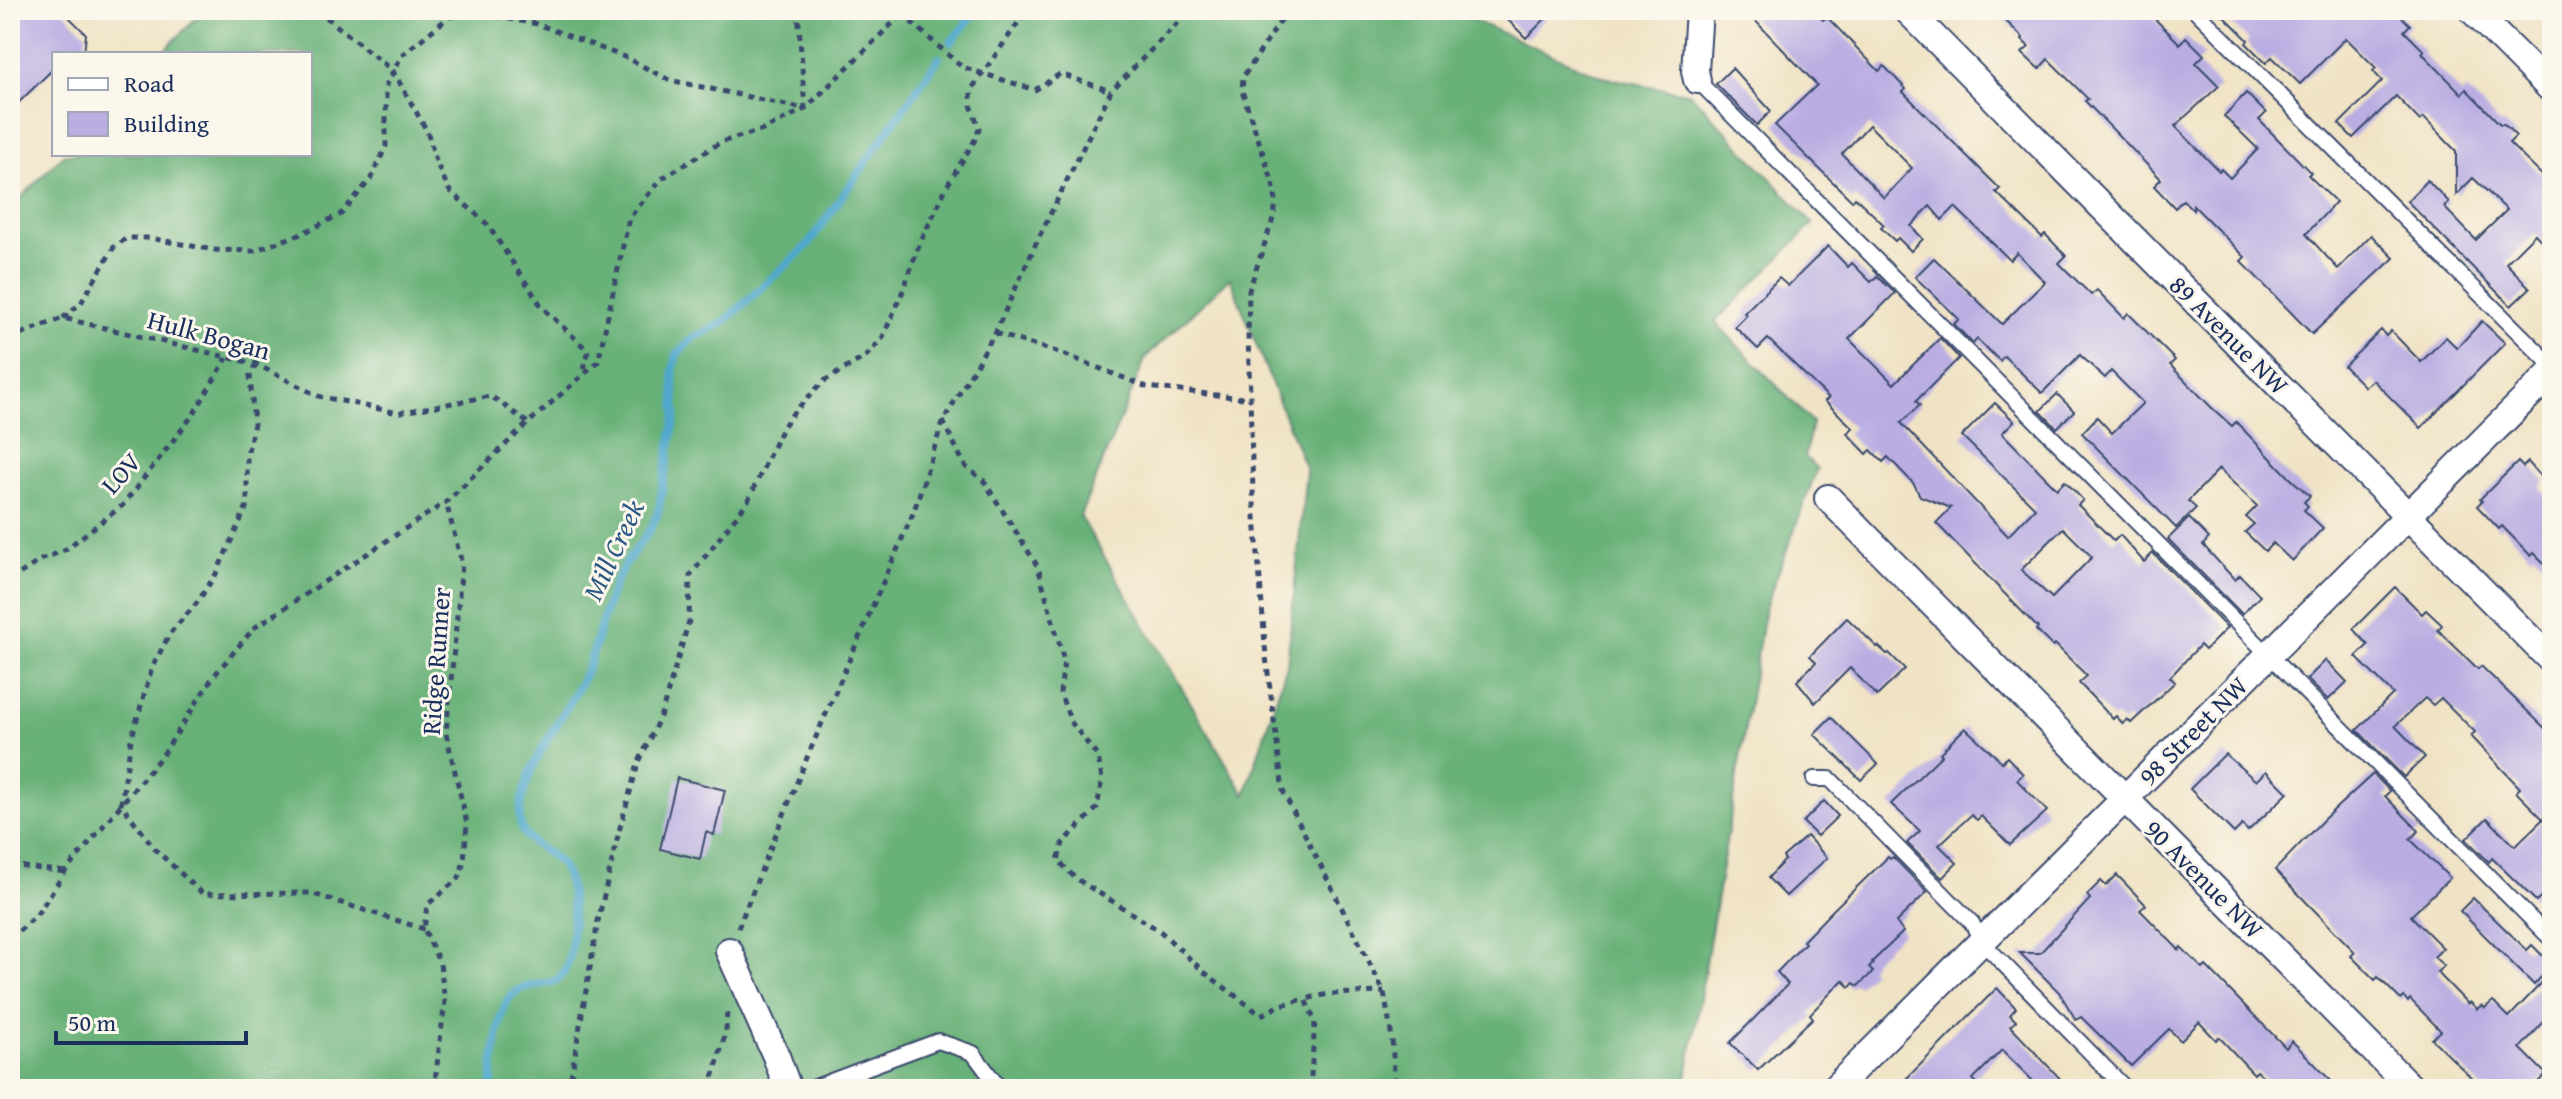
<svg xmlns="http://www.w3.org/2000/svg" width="2562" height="1099" viewBox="0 0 2562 1099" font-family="'Gentium Book Plus',serif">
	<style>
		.forest { fill: #67b178; stroke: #41706b; stroke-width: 2; fill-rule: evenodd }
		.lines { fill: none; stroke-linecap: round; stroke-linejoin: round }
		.stream { stroke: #4fa8cc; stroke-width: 8 }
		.building { fill: #b9ade2; fill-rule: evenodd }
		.service-casing { stroke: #3b4a6d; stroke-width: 18 }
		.minor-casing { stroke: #3b4a6d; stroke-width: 30 }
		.path { stroke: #3b4a6d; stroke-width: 5; stroke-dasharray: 6 6; stroke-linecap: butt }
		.service { stroke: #fff; stroke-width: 14 }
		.minor { stroke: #fff; stroke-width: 26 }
		.labels { text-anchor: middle; stroke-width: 6; stroke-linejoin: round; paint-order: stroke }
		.street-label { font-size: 26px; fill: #1b2f5e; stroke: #fbf7ec }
		.water-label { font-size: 28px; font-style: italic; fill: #2d5984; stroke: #fbf7ec }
	</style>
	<rect width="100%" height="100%" fill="#fbf7ec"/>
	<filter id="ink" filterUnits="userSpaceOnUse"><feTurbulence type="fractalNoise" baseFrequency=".0125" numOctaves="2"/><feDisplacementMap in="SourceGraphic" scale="16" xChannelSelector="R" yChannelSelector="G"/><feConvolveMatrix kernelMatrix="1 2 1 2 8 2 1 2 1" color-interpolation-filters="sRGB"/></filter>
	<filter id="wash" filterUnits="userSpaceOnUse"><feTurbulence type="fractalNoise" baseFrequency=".006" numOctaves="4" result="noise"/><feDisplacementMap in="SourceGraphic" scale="32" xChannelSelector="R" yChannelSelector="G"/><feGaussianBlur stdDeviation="1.8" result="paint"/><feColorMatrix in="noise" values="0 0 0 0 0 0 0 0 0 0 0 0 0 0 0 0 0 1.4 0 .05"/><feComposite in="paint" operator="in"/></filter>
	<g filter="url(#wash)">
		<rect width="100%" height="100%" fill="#f0e3c5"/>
		<path class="forest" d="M204,10H1450L1603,77L1691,94L1813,224L1715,322L1812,422L1805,457L1817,469L1765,608L1685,1089H10V209L64,154H310V54H161ZM1230,278L1306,470L1287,665L1245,795L1080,516L1146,357Z"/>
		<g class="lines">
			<g class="stream">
				<path d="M951,42L977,10"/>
				<path d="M491,1089C494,1067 496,1010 512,995C532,975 560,997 569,959C574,936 576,883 560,864C546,847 517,842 520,814C525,759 565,720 586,671C600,638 604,600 623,568C634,548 651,534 658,512L676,413L673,372L677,354L693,338L723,323L808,245L939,58"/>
			</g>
		</g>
		<g id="blocks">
			<g class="building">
				<path d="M26,10H62L86,34L84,54H54V68L10,111V26Z"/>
				<path d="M1498,10H1554L1526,38Z"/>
				<path d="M1745,10H1814L1823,20L1827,17L1879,71L1884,66L1906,89L1903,92L2000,189L1996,192L2042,237L2045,234L2066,256L2059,263L2091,295L2097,290L2124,318L2128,313L2175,360L2170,365L2211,407L2232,426L2236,422L2291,479L2310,496L2304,502L2308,506L2304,510L2323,528L2292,561L2273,543L2265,551L2245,532L2254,524L2246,517L2257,506L2219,469L2188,501L2196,508L2176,528L2082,433L2097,417L2112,433L2143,403L2111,371L2105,378L2080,355L2042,393L2004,356L2000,361L1977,339L1973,344L1954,324L1959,319L1915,277L1934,258L2002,324L2045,282L2017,253L2010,260L1955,207L1942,220L1930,206L1911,226L1923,239L1911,251L1898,238L1895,241L1881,228L1884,225L1855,197L1852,201L1775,125L1817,85ZM1869,125L1912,168L1884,198L1842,154Z"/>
				<path d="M1995,10H2146L2180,44L2186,37L2204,55L2196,63L2219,86L2175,126L2219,171L2221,169L2230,178L2258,149L2224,116L2246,93L2266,113L2259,120L2311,173L2308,175L2336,202L2306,234L2338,269L2371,235L2394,258L2312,334L2241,261L2245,257L2193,205V210L2183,200L2175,208L2154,186L2161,179L2085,101L2088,99L2048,59L2039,69L2022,53L2029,47L2022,40L2023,38Z"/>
				<path d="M2218,10H2395L2410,25L2404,31L2424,51L2422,53L2462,94L2466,89L2500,124H2504L2516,136L2509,143L2552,185V252L2535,234L2506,263L2530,288L2511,306L2407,201L2427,180L2449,202L2444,207L2476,240L2507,210L2473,178L2456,195V151L2424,118L2420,121L2396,96L2353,138L2339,124L2382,81L2373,71L2376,68L2346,38L2300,84L2272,57L2266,63L2246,43L2248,40Z"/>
				<path d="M1732,68L1771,111L1757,125L1716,84Z"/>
				<path d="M1828,246L1848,267L1852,263L1871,282L1877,276L1895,293L1849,339L1894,384L1940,338L1959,358L1916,401L1920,405L1901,423L2008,536L2035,508L1962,436L1995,403L2014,421L2002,433L2057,489L2065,481L2083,500L2078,505L2114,541L2120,535L2144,562L2153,553L2227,628L2205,650L2200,645L2170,677L2175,682L2131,723L2127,719L2123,724L2116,716L2113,719L2079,683L2087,676L2055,644L2053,647L2036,630L2038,628L1936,523L1951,508L1920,496L1914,484L1888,457L1883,462L1871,450L1867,454L1847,433L1853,428L1825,401L1829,398L1768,339L1758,349L1735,327L1747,315L1744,313L1779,278L1788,286ZM2063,528L2092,557L2052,598L2021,570Z"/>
				<path d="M2482,321L2505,343L2421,428L2373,380L2365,387L2344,366L2381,330L2386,336L2391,331L2421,362L2446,337L2457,348Z"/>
				<path d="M2057,394L2074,411L2057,428L2040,411Z"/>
				<path d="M2518,462L2523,467L2528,462L2545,481L2541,488L2552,499V571L2534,553L2531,556L2502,526L2499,529L2477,506L2482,501L2480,499Z"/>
				<path d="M2189,518L2209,538L2203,545L2235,580L2240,575L2260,596L2242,614L2168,539Z"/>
				<path d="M2395,587L2422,614L2426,610L2442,625L2438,630L2478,669L2481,666L2552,735V886L2536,901L2492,858L2489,862L2466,839L2487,818L2515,846L2543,819L2516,792L2520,788L2471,736L2475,732L2441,698L2433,705L2425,698L2395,726L2425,757L2404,777L2357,730L2393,694L2356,657L2368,645L2353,629Z"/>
				<path d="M1847,618L1877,647L1878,646L1887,654L1889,653L1905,669L1877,696L1850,668L1815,703L1797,681L1816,662L1810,656Z"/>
				<path d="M2326,660L2347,682L2328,700L2307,679Z"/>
				<path d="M1831,717L1878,764L1861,780L1814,734Z"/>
				<path d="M1965,728L2002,762L2007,757L2023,774L2017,780L2047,811L2010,845L1981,816L1977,820L1971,815L1939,845L1957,863L1942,878L1907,843L1920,831L1891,804L1942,755L1940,753Z"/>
				<path d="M2225,754L2256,781L2266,771L2288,793L2248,831L2242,825L2234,833L2190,789Z"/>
				<path d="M2373,774L2390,791L2385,796L2419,831L2410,839L2450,878L2411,916L2443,948L2434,957L2444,966L2437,972L2468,1004L2470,1002L2477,1009L2482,1005L2485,1008L2493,1001L2509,1017L2552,972V1013L2520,1048L2546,1074L2531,1089H2483L2432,1039L2441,1031L2410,999L2408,1002L2404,997L2401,1000L2378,977L2375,980L2351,956L2355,952L2275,870L2324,819Z"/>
				<path d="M677,778L725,790L714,835L706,832L700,859L660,849Z"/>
				<path d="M1824,801L1838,816L1817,836L1803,822Z"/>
				<path d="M1807,836L1827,858L1786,896L1768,878L1785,860L1783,857Z"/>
				<path d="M1888,857L1890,859L1893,857L1927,892L1896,922L1903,932L1872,962L1873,964L1869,968L1873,972L1858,986L1854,983L1850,987L1843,980L1810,1014L1813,1018L1758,1070L1730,1043L1788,984L1777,972L1805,943L1803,941L1832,911Z"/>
				<path d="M2117,875L2146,905L2140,910L2179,950L2181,947L2203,969L2206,966L2286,1048L2292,1041L2339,1089H2275L2257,1071L2254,1074L2219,1037L2216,1040L2199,1022L2181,1041L2169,1029L2131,1066L2081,1017L2076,1020L2059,992L2020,953H2040L2090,899L2087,895L2101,881L2106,886Z"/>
				<path d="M2473,898L2527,950L2532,945L2552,965L2534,985L2460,911Z"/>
				<path d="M1997,988L2016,1008L2010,1015L2016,1021L2010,1026L2070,1089H2041L2002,1050L1973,1079L1983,1089H1896Z"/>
			</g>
		</g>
	</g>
	<g filter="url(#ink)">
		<use href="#blocks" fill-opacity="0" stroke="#3b4a6d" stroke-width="2"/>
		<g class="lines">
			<defs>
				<g id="service">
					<path d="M2195,10L2552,366"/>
					<path d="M1697,80L2552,940"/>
					<path d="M1814,779H1830L1972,923L1982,942L2126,1089"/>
					<path d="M810,1089L938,1041L973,1053L1000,1089"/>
				</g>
				<g id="minor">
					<path d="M1907,10L2552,661"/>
					<path d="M2472,10L2552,90"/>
					<path d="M1697,80L1695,71L1699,10"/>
					<path d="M1828,498L2412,1089"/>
					<path d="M729,951L776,1056L788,1089"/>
					<path d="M1834,1089L2552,372"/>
				</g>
			</defs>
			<use href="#service" class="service-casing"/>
			<use href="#minor" class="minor-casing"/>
			<g class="path">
				<path d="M317,10L393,71L427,131L437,164L449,190L487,224L542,307L583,346L588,352L583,374"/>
				<path d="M1288,10L1243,77L1242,91L1273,183L1276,201L1274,216L1249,290L1248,335L1253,491L1266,657L1283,791L1384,992L1392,1038L1395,1089"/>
				<path d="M902,14L962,67L1035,90L1060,74L1111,91"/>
				<path d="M63,318L81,303L114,247L127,238H149L214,250L253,251L301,234L341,214L371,179L386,146V84L403,54L449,17L476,13L537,24L627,58L669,80L805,109L798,10"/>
				<path d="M995,333L1063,354L1147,387L1251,399"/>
				<path d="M10,338L63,318L256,364L318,396L398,413L491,396L528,423"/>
				<path d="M256,364L250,375L254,424L247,455V506L216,574L196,604L170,633L152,668L131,740L121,804L156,850L203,894L310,893L424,929"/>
				<path d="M943,421L965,466L984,481L1038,567L1064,661L1060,693L1071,722L1098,757L1102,779L1097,808L1063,843L1058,860L1075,878L1160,931L1204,972L1261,1015L1281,1005L1305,999"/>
				<path d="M10,580L41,560L66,549L123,505L193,415L227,358"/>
				<path d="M10,865L65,872"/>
				<path d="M738,928L806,760L914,511L943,421L995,333L1040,235L1111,91L1190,10"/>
				<path d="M10,939L36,916L65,872L164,753L213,677L254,628L446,502L528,423L598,362L629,218L661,179L721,142L763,130L805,109L902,14L899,10"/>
				<path d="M434,1089L445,1001L440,964L424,929L427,905L459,878L464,861L467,823L446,733L462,564L446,502"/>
				<path d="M569,1089L598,921L619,831L638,764L662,712L689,621L690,576L748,501L781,430L793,413L824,381L865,357L882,339L902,293L920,243L947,186L976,138L979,128L971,105V90L1027,10"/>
				<path d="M710,1089L726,1031L727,1009"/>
				<path d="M1310,1089L1315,1022L1305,999L1329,994L1384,992"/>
			</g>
			<use href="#service" class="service"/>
			<use href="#minor" class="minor"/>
		</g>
	</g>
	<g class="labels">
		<g class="street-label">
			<text transform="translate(209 335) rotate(15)" y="9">Hulk Bogan</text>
			<text transform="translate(2229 335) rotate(45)" y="9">89 Avenue NW</text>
			<text transform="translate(121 473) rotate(-49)" y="9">LOV</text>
			<text transform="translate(436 661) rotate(-86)" y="9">Ridge Runner</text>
			<text transform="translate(2193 731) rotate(-45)" y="9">98 Street NW</text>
			<text transform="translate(2204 879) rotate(45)" y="9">90 Avenue NW</text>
		</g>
		<g class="water-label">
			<text transform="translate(613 550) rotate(-65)" y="10">Mill Creek</text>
		</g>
	</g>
	<rect width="2562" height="1099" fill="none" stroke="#fbf7ec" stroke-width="40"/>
	<rect x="52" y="52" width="260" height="104" fill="#fbf7ec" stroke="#a1a7b3" stroke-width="2"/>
	<rect x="68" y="78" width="40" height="12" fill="#ffffff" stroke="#a1a7b3" stroke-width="2"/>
	<text x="124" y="92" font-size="24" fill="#1b2f5e">Road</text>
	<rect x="68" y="112" width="40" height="24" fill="#b9ade2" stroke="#a1a7b3" stroke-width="2"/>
	<text x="124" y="132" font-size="24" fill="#1b2f5e">Building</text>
	<path d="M56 1031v12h190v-12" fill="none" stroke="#1b2f5e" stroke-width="4"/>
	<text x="68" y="1031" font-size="24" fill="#1b2f5e" stroke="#fbf7ec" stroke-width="6" paint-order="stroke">50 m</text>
</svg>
